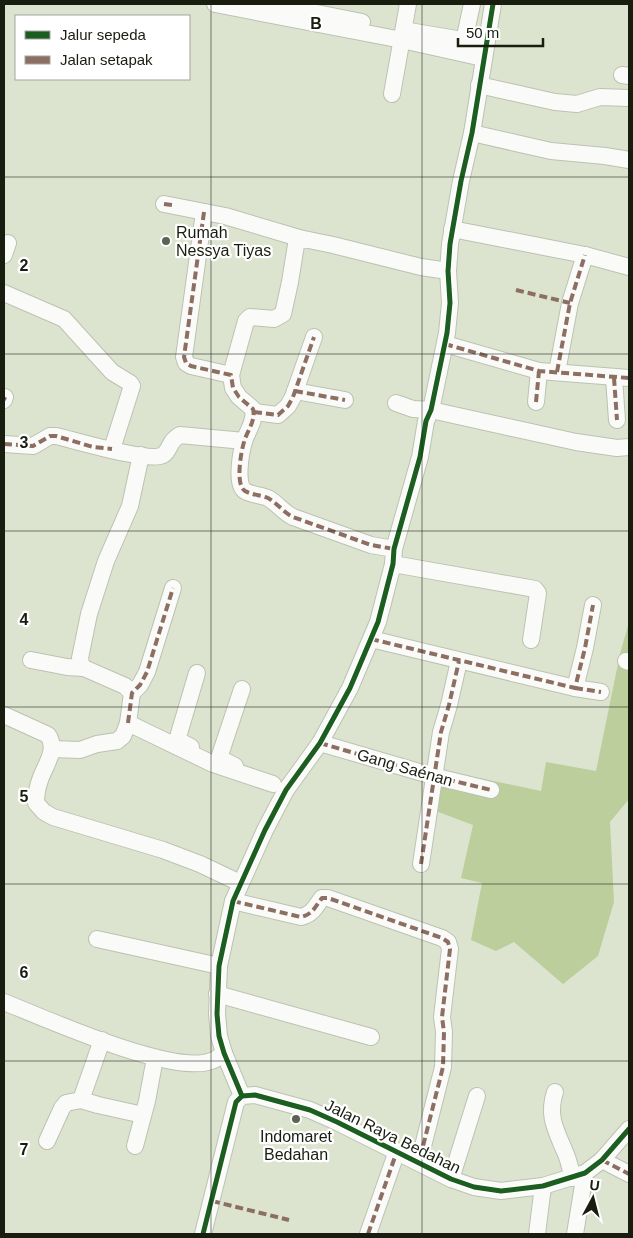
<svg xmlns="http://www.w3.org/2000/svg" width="633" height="1238" viewBox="0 0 633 1238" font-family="Helvetica,sans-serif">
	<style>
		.forest { fill: #bbce9c }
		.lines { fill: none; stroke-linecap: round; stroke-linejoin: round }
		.minor-casing { stroke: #bcc2b2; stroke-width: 18 }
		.minor { stroke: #fafbf8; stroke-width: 16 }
		.quiet { stroke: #8d6e63; stroke-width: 4; stroke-dasharray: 8 4; stroke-linecap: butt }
		.cycleway-casing { stroke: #fff; stroke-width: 8 }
		.cycleway { stroke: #1b5e20; stroke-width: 5 }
		.grid { fill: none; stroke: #181d0f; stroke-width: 1; stroke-opacity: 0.55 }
		.poi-dot { fill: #5d6352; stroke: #fff; stroke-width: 2 }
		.labels { text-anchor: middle; stroke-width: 4.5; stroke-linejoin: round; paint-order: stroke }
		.poi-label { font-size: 16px; fill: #181d0f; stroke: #fff; text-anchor: start }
		.street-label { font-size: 16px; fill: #181d0f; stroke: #fff }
		.grid-label { font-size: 16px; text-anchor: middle; font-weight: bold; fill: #181d0f; stroke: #fff; stroke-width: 4.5; stroke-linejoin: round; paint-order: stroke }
	</style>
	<rect width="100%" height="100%" fill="#dce4cf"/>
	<path class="forest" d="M629,622V799L610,822L614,902L598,956L563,984L514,942L496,951L471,940L482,883L461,878L473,825L433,810L441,770L541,791L546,762L596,771L620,654Z"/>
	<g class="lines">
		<defs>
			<g id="minor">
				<path d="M215,4L402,40L483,58"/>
				<path d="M271,4L362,22"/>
				<path d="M409,31L486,44"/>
				<path d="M464,41L472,4"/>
				<path d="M622,75L629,76"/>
				<path d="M479,85L555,102L577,104L600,97L629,98"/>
				<path d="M392,94L408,4"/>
				<path d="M472,133L551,151L605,156L629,160"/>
				<path d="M164,204L225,216L299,238"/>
				<path d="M204,212L184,357L186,363L191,366L231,375L233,388L239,397L253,409C256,421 247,431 244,442C241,452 235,485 245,491C252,495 261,495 268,498C277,503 283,512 293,517L371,545L394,549"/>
				<path d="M452,229L585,255L629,267"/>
				<path d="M4,255L8,243"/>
				<path d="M4,293L64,319L112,372L130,383L132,386L112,449"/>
				<path d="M445,344L539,371L629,378"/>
				<path d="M557,372L570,303L585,255"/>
				<path d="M231,375L246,321L250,317L274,319L283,314L290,282L296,245L299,238L333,245L421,267L448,271"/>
				<path d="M614,378L617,420"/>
				<path d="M295,391L345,400"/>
				<path d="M4,400L5,397"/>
				<path d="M536,402L539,371"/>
				<path d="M396,403L413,409L431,410L576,442L617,448L629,447"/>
				<path d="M254,412L278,415L288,406L293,397L314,337"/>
				<path d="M4,444L33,446L50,436H56C74,440 149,463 163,455C171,450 168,441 180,435L244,441"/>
				<path d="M393,564L535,589L538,593L537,600L531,640"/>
				<path d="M371,639L575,688L585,648L593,605"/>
				<path d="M31,660L67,667L84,668"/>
				<path d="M626,661L629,662"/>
				<path d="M575,688L601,692"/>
				<path d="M132,693L125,686L84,668L81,664L80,658L89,614L106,561L130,506L141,455"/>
				<path d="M4,715L48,735C58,750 45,765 40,780C37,788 36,795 36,803L44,812L53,817L163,850L200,864L240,883"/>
				<path d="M128,723L132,693L140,685L147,672L173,588"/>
				<path d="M320,743L433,776L491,790"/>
				<path d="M191,747L179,741L178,737L197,673"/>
				<path d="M53,749L80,750L97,744L117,741L123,736L128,723L213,764L273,784"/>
				<path d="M235,766L219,758L242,689"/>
				<path d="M421,864L441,732L449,705L459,661"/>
				<path d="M233,901L301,917C313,914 315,907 322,898H328L442,938L448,942L450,949L442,1017L444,1032L443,1067L419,1162"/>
				<path d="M97,939L219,966"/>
				<path d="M217,994L371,1037"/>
				<path d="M4,1002C44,1018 173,1076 211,1061C216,1060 220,1056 224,1053"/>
				<path d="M555,1092C547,1116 556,1130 565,1152C569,1160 570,1169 573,1178"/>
				<path d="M242,1096L224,1053L219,1036L217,1014L219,966L233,901L265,830L286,790L320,743L350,688L378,622L393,564L394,549L420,457L426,421L431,410L447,333L450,303L448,271L450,244L461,181L472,133L493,4"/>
				<path d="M81,1100L102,1040"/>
				<path d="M47,1141L62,1108L66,1103L81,1100L98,1105L143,1115"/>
				<path d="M135,1146L147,1101L155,1058"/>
				<path d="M602,1160L629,1174"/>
				<path d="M451,1179L477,1096"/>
				<path d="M203,1234L236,1102L242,1096L255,1095L310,1110L337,1122L451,1179L474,1187L501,1191L543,1186L585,1173L602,1160L629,1129"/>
				<path d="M368,1234L397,1151"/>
				<path d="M537,1234L543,1186"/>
				<path d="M575,1234L585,1173"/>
			</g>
		</defs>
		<use href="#minor" class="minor-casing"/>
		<use href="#minor" class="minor"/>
		<g class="quiet">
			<path d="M164,204L172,205"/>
			<path d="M204,212L184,357L186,363L191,366L231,375L233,388L239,397L253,409C256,421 247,431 244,442C241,452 235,485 245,491C252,495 261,495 268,498C277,503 283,512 293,517L371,545L394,549"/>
			<path d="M516,290L570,303"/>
			<path d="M445,344L539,371L629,378"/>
			<path d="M557,372L570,303L585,255"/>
			<path d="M614,378L617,420"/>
			<path d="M295,391L345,400"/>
			<path d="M4,400L5,397"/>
			<path d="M536,402L539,371"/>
			<path d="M254,412L278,415L288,406L293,397L314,337"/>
			<path d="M4,444L33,446L50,436H56L93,447L112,449"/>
			<path d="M371,639L575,688L585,648L593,605"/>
			<path d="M575,688L601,692"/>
			<path d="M128,723L132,693L140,685L147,672L173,588"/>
			<path d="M320,743L433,776L491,790"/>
			<path d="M421,864L441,732L449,705L459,661"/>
			<path d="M233,901L301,917C313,914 315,907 322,898H328L442,938L448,942L450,949L442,1017L444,1032L443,1067L419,1162"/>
			<path d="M602,1160L629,1174"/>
			<path d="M212,1201L289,1220"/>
			<path d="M368,1234L397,1151"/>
		</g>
		<defs>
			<g id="cycleway">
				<path d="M242,1096L224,1053L219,1036L217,1014L219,966L233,901L265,830L286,790L320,743L350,688L378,622L393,564L394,549L420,457L426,421L431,410L447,333L450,303L448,271L450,244L461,181L472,133L493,4"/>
				<path d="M203,1234L236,1102L242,1096L255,1095L310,1110L337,1122L451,1179L474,1187L501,1191L543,1186L585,1173L602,1160L629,1129"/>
			</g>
		</defs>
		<use href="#cycleway" class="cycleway-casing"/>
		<use href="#cycleway" class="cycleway"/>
	</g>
	<path class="grid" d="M211,4V1234M422,4V1234M4,177H629M4,354H629M4,531H629M4,707H629M4,884H629M4,1061H629"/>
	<g class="poi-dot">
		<circle cx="166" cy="241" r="5"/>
		<circle cx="296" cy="1119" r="5"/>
	</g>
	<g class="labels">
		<g class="poi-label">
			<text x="176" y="238">Rumah<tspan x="176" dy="18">Nessya Tiyas</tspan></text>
			<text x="296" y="1142" text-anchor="middle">Indomaret<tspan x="296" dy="18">Bedahan</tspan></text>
		</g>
		<g class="street-label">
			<text transform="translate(405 767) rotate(16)" y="6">Gang Saénan</text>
			<text transform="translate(393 1136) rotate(26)" y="6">Jalan Raya Bedahan</text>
		</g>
	</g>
	<g class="grid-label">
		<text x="316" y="29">B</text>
		<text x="24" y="271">2</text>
		<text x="24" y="448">3</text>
		<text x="24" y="625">4</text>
		<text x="24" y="802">5</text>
		<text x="24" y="978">6</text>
		<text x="24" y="1155">7</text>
	</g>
	<rect width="633" height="1238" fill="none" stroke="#181d0f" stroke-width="10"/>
	<rect x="15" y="15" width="175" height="65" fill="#ffffff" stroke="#a3a59f"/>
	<rect x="25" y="31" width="25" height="8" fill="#1b5e20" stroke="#a3a59f"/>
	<text x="60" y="40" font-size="15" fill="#181d0f">Jalur sepeda</text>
	<rect x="25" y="56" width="25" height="8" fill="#8d6e63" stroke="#a3a59f"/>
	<text x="60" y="65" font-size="15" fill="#181d0f">Jalan setapak</text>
	<g transform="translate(593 1198) rotate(7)" stroke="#ffffff" stroke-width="4" paint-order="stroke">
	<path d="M0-4L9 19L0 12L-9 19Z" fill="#181d0f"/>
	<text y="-8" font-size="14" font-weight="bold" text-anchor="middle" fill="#181d0f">U</text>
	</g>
	<path d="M458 38v8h85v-8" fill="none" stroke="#181d0f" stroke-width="2.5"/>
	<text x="466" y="38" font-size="15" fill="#181d0f" stroke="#ffffff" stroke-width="4" paint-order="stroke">50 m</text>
</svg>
